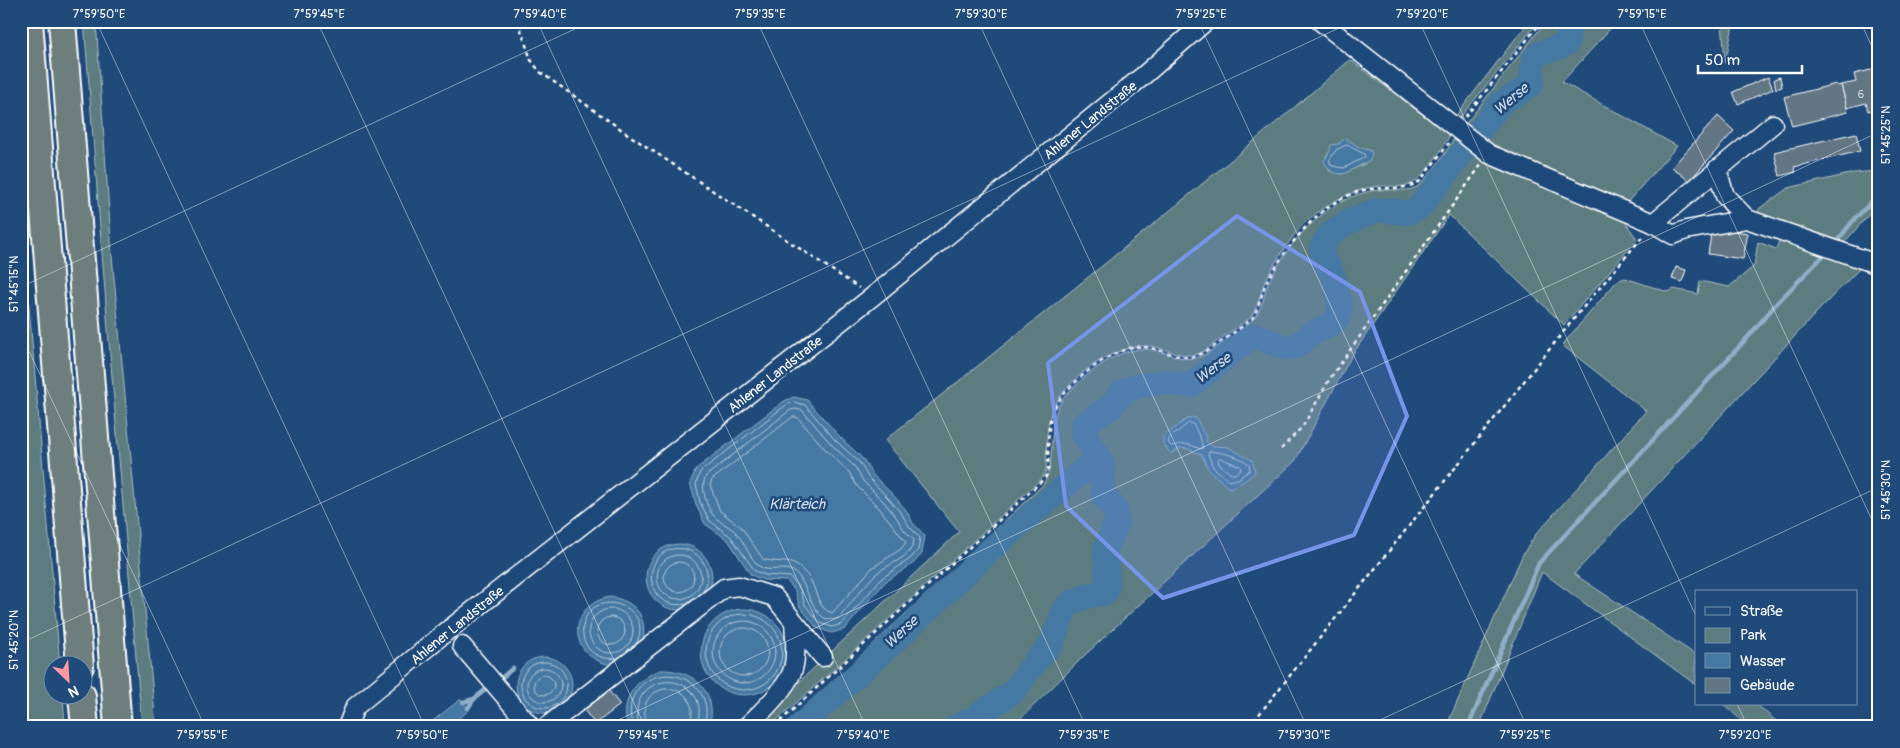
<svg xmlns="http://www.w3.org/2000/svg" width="1900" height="748" viewBox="0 0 1900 748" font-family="Pangolin,sans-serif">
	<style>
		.green { fill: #5c7c80; stroke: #aebec0; fill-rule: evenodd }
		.water { fill: #4578a2; stroke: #8faec7 }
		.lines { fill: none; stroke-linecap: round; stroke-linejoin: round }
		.shore { stroke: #b5c9da; stroke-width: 1 }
		.stream { stroke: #8faec7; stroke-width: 4.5 }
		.river { stroke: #4578a2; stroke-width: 25 }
		.building { fill: #637684; stroke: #fff }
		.minor-casing { stroke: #fff; stroke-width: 21 }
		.highway-casing { stroke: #fff; stroke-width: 30 }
		.path { stroke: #fff; stroke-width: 2.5; stroke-dasharray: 4 4; stroke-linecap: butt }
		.minor { stroke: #1f4a7a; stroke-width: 18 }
		.highway { stroke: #6d7e7c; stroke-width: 26 }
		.marked { fill: #7795e8; fill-opacity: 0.2; stroke: #7795e8; stroke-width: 4; stroke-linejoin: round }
		.ticks { fill: none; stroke: #fff; stroke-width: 1; stroke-opacity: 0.45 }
		.labels { text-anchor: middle; stroke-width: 5; stroke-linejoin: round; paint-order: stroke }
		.number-label { font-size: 11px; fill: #d8dde0 }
		.street-label { font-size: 14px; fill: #fff; stroke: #1f4a7a }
		.water-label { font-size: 15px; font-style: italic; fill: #d0dde8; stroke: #1f4a7a }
		.neatline { fill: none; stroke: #fff; stroke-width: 2 }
		.ticks-label { font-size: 12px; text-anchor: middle; fill: #fff }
	</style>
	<rect width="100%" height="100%" fill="#1f4a7a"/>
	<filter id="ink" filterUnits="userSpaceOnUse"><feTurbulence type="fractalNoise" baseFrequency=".02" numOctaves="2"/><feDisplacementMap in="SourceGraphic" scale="10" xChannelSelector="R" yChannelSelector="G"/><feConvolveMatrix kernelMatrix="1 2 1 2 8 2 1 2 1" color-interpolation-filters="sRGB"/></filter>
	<g filter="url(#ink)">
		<g class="green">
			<path d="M84,21H96L112,256L156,727H142L108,330Z"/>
			<path d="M1529,21H1539L1458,120L1455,117Z"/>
			<path d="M1546,21H1617L1562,82L1677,146L1625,205L1495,148L1464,126Z"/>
			<path d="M1722,21H1734L1725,63Z"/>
			<path d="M1350,60L1450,135C1444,146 1424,177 1413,183C1404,189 1390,185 1379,186C1353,189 1328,203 1308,220C1291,236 1277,259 1266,279C1260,292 1259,306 1250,318C1239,326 1228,334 1216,342C1211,345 1206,351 1200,353C1184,360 1165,347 1148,346C1114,344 1065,379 1052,411C1045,429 1047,452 1046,471L1043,477L832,671L769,727H751L959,532L885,440C1042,315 1198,190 1350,60ZM1345,139L1359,147L1371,151L1365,164L1342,174L1329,171L1326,156L1330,151Z"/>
			<path d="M1454,138L1476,154L1619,213L1637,239L1564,325L1449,215L1352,355L1295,461L1086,654L1012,727H782L838,677L1043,485C1060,457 1042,419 1068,393C1089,372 1118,347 1149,349C1168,351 1185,365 1204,355C1216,349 1251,324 1257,314C1264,304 1264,292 1269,282C1278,263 1295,238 1311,224C1329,207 1355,191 1381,190C1392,189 1404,192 1415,188C1425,183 1449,149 1454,138Z"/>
			<path d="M1877,171L1879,172V203L1835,253L1864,267L1860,268L1817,312L1574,574L1696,655V685L1542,572L1479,727H1446L1523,554L1536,534L1646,411L1562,345L1617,281L1625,278L1668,292L1674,289L1698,294L1700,281L1729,287L1754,266L1758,242L1776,249L1781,236L1751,224L1760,208L1788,188L1854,173Z"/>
			<path d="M21,214L60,665L52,666V696H63L65,727H21V539L26,537L21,496Z"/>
			<path d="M1723,704H1756L1783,727H1749Z"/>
		</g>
		<g class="water">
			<path d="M1345,138L1359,147L1371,151L1372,154L1370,160L1346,173C1336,176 1327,171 1324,161L1330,151L1331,145L1339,144Z"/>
			<path d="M794,397L807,400L840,437L864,460L872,474L893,495L906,510L913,523L925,536L922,553L914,563L885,582L845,629L832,633L817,628L800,607L795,591L787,581L764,580L751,575L728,540L705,524L696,504L690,483L696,469L784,401Z"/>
			<path d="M1195,417L1206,437V441L1212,446L1228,447L1253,461L1255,472C1248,480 1239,484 1229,488L1208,469L1202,455L1188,449L1180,448L1172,453H1170L1163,443V437L1187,419Z"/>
			<circle cx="679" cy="577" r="33"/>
			<path d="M610,597C636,601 647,616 643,641L612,665C567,658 566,605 610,597Z"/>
			<circle cx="744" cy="652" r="43"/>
			<circle cx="544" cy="685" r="28"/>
			<path d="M661,670C694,669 719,693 709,727H628C619,700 636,678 661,670Z"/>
			<path d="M461,699L469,710L448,727H425Z"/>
		</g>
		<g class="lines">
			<g class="shore">
				<path d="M1347,145L1364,154L1365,157L1344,168L1332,166L1329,161L1336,150Z"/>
				<path d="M794,402L805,405L836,441L860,463L868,477L889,499L901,513L909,526L920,538L918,550L910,559L882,578L842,624L832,627L820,623L805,605L800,589L790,577L765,575L755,571L731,537L709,520L700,502L696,484L700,472L786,405Z"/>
				<path d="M795,409L802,410L832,445L855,467L863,481L885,503L896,517L904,530L914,540C912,558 889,563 877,573C863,586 851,604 839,618C811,629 810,581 793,571C783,566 768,573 759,566C751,560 744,542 737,534C731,526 719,523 713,515C706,505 700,487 706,476L789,411Z"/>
				<path d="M793,417H797L826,450L849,472L857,486L879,508L906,542L901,549L872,568L832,613C818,609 817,592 811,581C809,577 805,572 801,569C791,558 776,564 763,559L741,527L720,511L710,485L712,480Z"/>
				<path d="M1189,423L1193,424L1200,437L1203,448L1200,449C1185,442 1185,444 1171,446L1168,442L1169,439Z"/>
				<path d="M1211,451C1224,453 1239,456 1249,464L1250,470L1238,479L1229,481L1213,467L1208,454Z"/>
				<path d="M1220,458L1240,466L1241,469L1235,474H1231L1219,464L1218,460Z"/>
				<circle cx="679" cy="577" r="22"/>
				<circle cx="679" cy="577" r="15"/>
				<path d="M687,604C639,613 641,542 684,549C692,551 699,555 703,562C709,571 709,582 703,591"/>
				<circle cx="611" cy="631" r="22"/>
				<circle cx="744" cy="652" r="38"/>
				<circle cx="611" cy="631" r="14"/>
				<circle cx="744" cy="652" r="31"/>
				<circle cx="744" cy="652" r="24"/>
				<path d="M618,658C607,660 596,657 589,649C584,643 582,635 583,627C589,584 657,605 636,644"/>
				<circle cx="544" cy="685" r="23"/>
				<circle cx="544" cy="685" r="17"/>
				<circle cx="544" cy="685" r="10"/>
				<path d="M632,727C631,718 629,709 632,700C645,663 701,669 706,708C707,714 705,720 704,727"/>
				<path d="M639,727C638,719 636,712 638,704C646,676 686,674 697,700C701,709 698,717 698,727"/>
				<path d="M646,727C646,718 643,711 646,703C654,684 683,684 690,703C694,711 691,718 690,727"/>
			</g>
			<g class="stream">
				<path d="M1835,244L1852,222L1879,194"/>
				<path d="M499,680L513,668"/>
				<path d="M463,702L474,699L485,690"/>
				<path d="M468,708L474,699"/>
				<path d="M1468,727L1539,563L1749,336L1776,304L1827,252"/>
			</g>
			<g class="river">
				<path d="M799,727L898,638L990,550L1099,457L1083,434L1084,424L1112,406L1121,393L1137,386L1164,382L1185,385H1191L1243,343L1255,335C1266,339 1288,353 1298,345C1304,341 1306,336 1313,333C1338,322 1344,319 1337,291C1336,285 1335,278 1332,273C1322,257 1315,254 1329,236C1337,226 1370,210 1383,210C1400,211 1404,217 1420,207L1501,103C1511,96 1523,92 1532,83C1533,77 1531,68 1533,62C1538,47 1556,52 1567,43L1570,21"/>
				<path d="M955,727L973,719L1014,691L1035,662L1052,643L1065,608L1074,601L1090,595L1105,593L1108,584L1105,550L1117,522L1115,509L1103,495V470L1099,457"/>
			</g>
		</g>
		<g class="building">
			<path d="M1879,68V108L1868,111L1866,103L1847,108L1841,85L1856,82L1854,74Z"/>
			<path d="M1768,77L1773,89L1738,104L1733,92Z"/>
			<path d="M1780,77L1782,87L1776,89L1774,79Z"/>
			<path d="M1836,84L1837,86L1841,85L1848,112L1792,126L1784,97Z"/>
			<path d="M1718,116L1734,131L1689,181L1672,167Z"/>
			<path d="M1856,133L1860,151L1794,167L1796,172L1780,176L1774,152Z"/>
			<path d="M1712,228L1748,233L1743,259L1708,254Z"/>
			<path d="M1676,267L1686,270L1682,282L1672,279Z"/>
			<path d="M609,691L620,705L595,724L584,710Z"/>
		</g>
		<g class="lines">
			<defs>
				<g id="minor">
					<path d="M1320,21L1489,154L1653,223L1773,124"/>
					<path d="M1717,169L1725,196L1747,219L1879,265"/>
					<path d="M1653,223L1673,235L1686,230L1747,219"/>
					<path d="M462,646L531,727"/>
					<path d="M347,727L355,707L447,631L872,297L1143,76L1206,21"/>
					<path d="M546,727L724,588L739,586L774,597L823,657"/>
					<path d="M746,727C760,714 788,687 793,669C797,654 795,638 794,622"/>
				</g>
				<g id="highway">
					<path d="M29,21L80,666"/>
					<path d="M62,21L118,727"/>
					<path d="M82,696L85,727"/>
				</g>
			</defs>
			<use href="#minor" class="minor-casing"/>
			<use href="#highway" class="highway-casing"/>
			<g class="path">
				<path d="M518,21L531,60L540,72L632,137L859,288"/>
				<path d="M1465,117L1542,21"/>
				<path d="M1281,449L1303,426L1329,380L1481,165"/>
				<path d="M774,727L1045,478L1048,472C1049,453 1046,429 1053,411C1064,386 1108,351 1135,347C1155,345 1173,358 1191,357C1206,356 1239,328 1252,319C1259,308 1261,295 1266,283C1269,276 1274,270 1278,263C1298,233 1324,202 1360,191C1380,185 1403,193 1420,181L1449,143"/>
				<path d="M1249,727L1572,321L1643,236"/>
			</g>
			<use href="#minor" class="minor"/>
			<use href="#highway" class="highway"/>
		</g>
	</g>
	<path class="marked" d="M1237,216L1360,292L1407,416L1354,535L1163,598L1066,506L1048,363Z"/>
	<path class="ticks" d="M96,21L425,727M317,21L645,727M537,21L866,727M757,21L1086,727M978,21L1307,727M1198,21L1527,727M1419,21L1696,616M1639,21L1879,535M1860,21L1879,62M21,287L592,21M21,334L205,727M21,643L1354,21M1737,704L1748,727M603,727L1879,132M1365,727L1879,487"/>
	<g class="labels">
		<g class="number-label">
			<text x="1861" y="98">6</text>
		</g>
		<g class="street-label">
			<text transform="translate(1090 120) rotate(-39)" y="5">Ahlener Landstraße</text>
			<text transform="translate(775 374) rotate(-38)" y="5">Ahlener Landstraße</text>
			<text transform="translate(457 625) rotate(-39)" y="5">Ahlener Landstraße</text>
		</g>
		<g class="water-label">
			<text transform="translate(1511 99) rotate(-40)" y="5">Werse</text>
			<text transform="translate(1213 368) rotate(-37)" y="5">Werse</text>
			<text x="797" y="509">Klärteich</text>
			<text transform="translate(901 632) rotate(-43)" y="5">Werse</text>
		</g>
	</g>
	<rect width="1900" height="748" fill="none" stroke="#1f4a7a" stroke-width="55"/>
	<rect x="1695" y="590" width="162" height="115" fill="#1f4a7a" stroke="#7992af"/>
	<rect x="1705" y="607" width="25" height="8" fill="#1f4a7a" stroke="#7992af"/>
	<text x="1740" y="616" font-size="15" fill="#ffffff">Straße</text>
	<rect x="1705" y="628" width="25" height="15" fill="#5c7c80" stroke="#7992af"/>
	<text x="1740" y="640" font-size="15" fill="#ffffff">Park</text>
	<rect x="1705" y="653" width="25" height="15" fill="#4578a2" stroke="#7992af"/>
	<text x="1740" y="666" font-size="15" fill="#ffffff">Wasser</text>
	<rect x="1705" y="678" width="25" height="15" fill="#637684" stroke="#7992af"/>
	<text x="1740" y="690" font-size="15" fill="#ffffff">Gebäude</text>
	<g transform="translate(68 680) rotate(155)"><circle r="24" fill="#1f4a7a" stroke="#7992af"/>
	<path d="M0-4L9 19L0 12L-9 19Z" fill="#ff9aa2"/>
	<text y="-8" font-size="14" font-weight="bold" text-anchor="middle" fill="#ffffff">N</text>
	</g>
	<path d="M1698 65v8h104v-8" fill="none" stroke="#ffffff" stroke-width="2.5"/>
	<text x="1705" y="65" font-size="15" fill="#ffffff" stroke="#1f4a7a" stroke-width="4" paint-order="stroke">50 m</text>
	<rect x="28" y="28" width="1844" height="692" class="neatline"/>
	<g class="ticks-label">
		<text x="99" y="18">7°59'50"E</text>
		<text x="319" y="18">7°59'45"E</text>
		<text x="540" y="18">7°59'40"E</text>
		<text x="760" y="18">7°59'35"E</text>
		<text x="981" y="18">7°59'30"E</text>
		<text x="1201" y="18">7°59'25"E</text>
		<text x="1422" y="18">7°59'20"E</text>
		<text x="1642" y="18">7°59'15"E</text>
		<text transform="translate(1886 135) rotate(-90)" y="4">51°45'25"N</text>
		<text transform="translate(14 284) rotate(-90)" y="4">51°45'15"N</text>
		<text transform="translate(1886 490) rotate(-90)" y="4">51°45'30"N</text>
		<text transform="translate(14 640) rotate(-90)" y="4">51°45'20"N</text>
		<text x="202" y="739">7°59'55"E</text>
		<text x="422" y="739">7°59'50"E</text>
		<text x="643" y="739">7°59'45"E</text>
		<text x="863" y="739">7°59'40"E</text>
		<text x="1084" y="739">7°59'35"E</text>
		<text x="1304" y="739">7°59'30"E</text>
		<text x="1525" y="739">7°59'25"E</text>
		<text x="1745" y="739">7°59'20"E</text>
	</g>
</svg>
